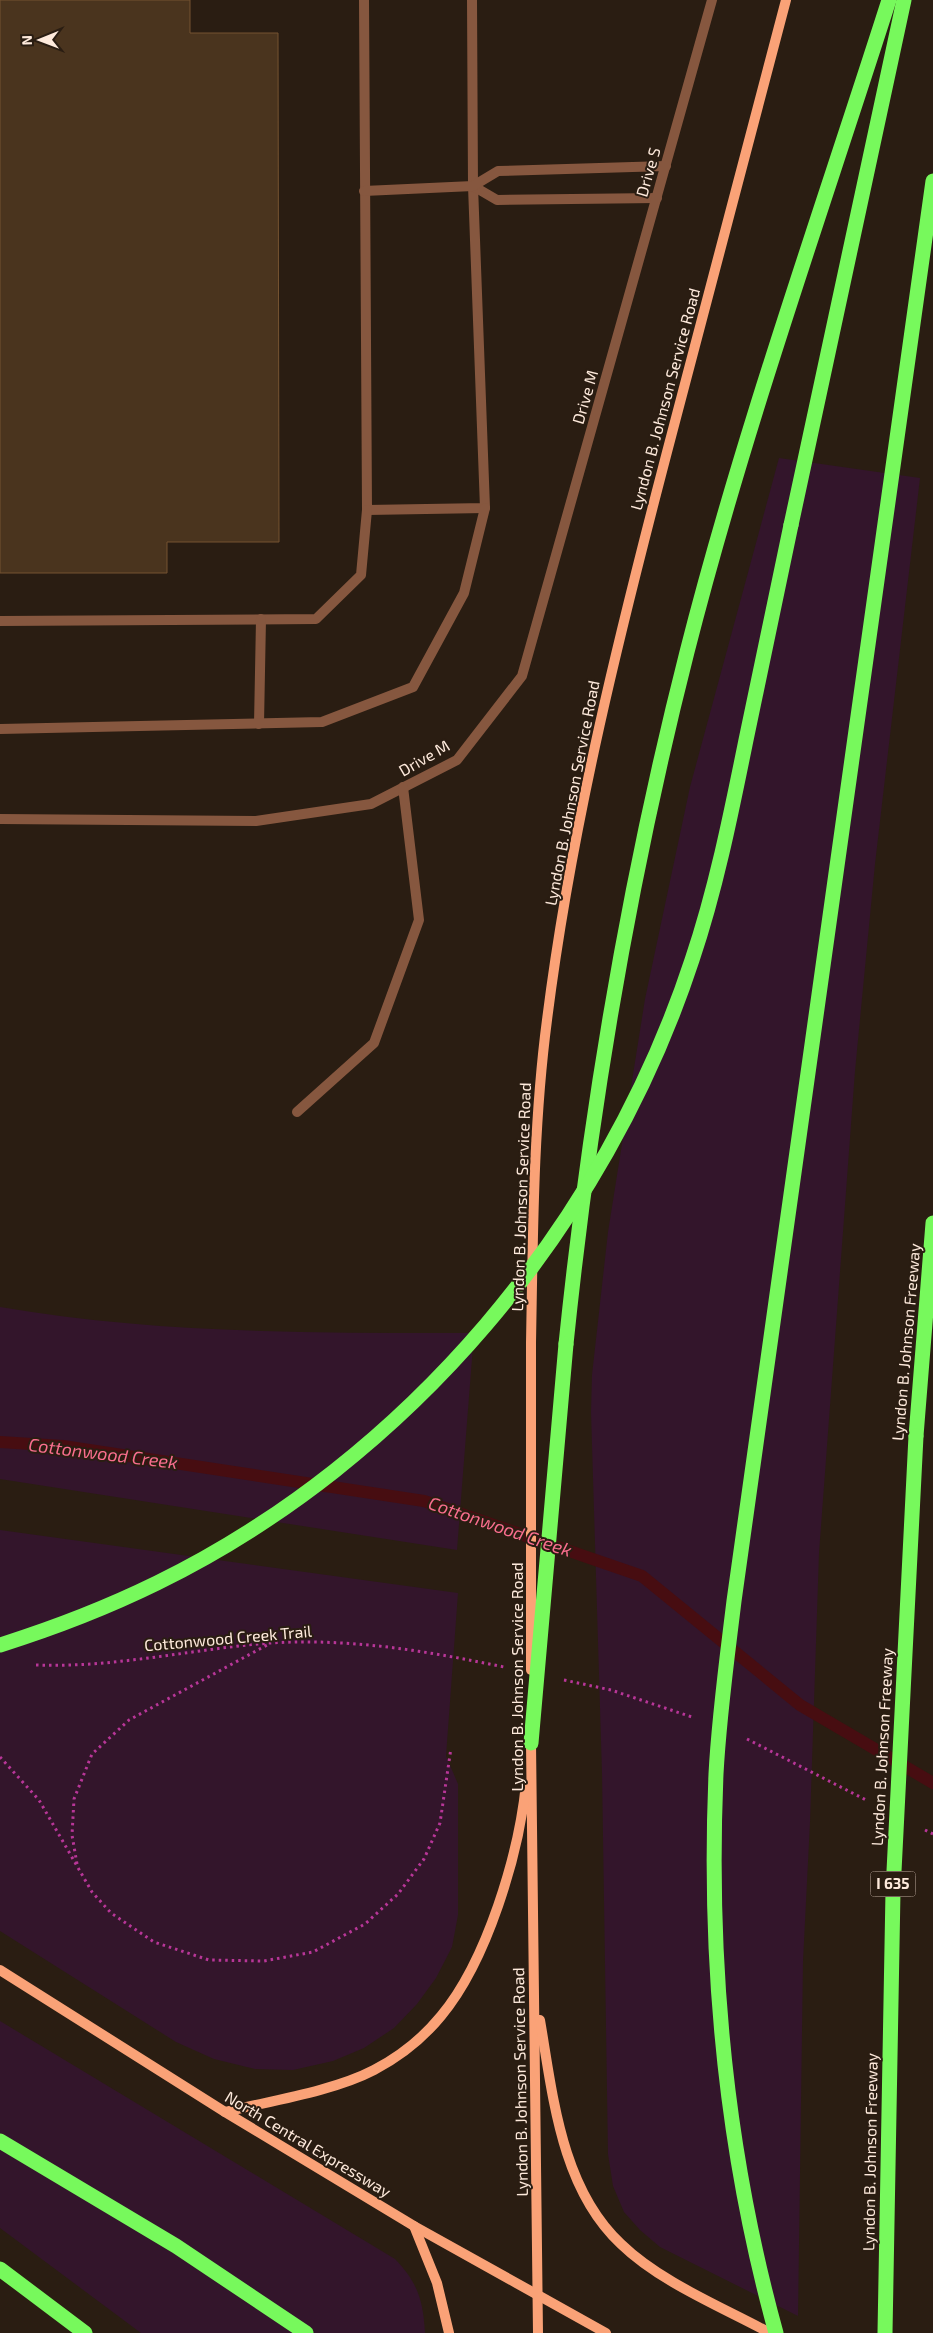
<svg xmlns="http://www.w3.org/2000/svg" width="933" height="2333" viewBox="0 0 933 2333" font-family="'Exo 2',sans-serif">
	<style>
		.green { fill: #33152b }
		.lines { fill: none; stroke-linecap: round; stroke-linejoin: round }
		.stream { stroke: #470d11; stroke-width: 12 }
		.building { fill: #4a341e; stroke: #755331 }
		.path { stroke: #b83698; stroke-width: 3; stroke-dasharray: 2.5 4; stroke-linecap: butt }
		.service { stroke: #86573f; stroke-width: 10 }
		.secondary { stroke: #faa277; stroke-width: 10 }
		.motorway { stroke: #77f95c; stroke-width: 15 }
		.secondary-bridge { stroke: #faa277; stroke-width: 10 }
		.motorway-bridge { stroke: #77f95c; stroke-width: 15 }
		.labels { text-anchor: middle; stroke-width: 4; stroke-linejoin: round; paint-order: stroke }
		.shield { fill: #2a1d12; stroke: #beac9f; stroke-width: 1 }
		.shield-label { font-size: 15px; font-weight: bold; fill: #feeadc }
		.street-label { font-size: 16px; fill: #feeadc; stroke: #2a1d12 }
		.water-label { font-size: 18px; font-style: italic; fill: #f96e8e; stroke: #2a1d12 }
	</style>
	<rect width="100%" height="100%" fill="#2a1d12"/>
	<g class="green">
		<path d="M779,458L920,478L875,864L855,1071L819,1553L810,1822L803,1961L798,2316L660,2247L640,2230L624,2212L613,2186L608,2154L602,1773L591,1412L592,1375L608,1232L645,999L690,787Z"/>
		<path d="M0,1307C157,1334 315,1333 474,1333L457,1550L0,1479Z"/>
		<path d="M0,1530L458,1593L446,1756L458,1784V1915L452,1947L436,1978L417,2004L394,2028L364,2048L333,2061L293,2070L255,2069L214,2059L176,2042L0,1931Z"/>
		<path d="M0,2021L395,2259C418,2283 423,2300 425,2333H141L0,2228Z"/>
	</g>
	<g class="lines">
		<path class="stream" d="M0,1442L63,1446L424,1501L642,1576L800,1705L933,1783"/>
	</g>
	<path class="building" d="M0,0H190V33H278L279,542H167V573H0Z"/>
	<g class="lines">
		<g class="path">
			<path d="M36,1665C115,1668 192,1649 270,1643C350,1638 427,1651 504,1667"/>
			<path d="M564,1680L611,1690L692,1717"/>
			<path d="M747,1739L868,1801"/>
			<path d="M0,1757L39,1800L92,1892L111,1913L154,1942L209,1960L264,1961L313,1952L365,1924L398,1894L424,1859L440,1823L451,1748"/>
			<path d="M925,1830L933,1834"/>
			<path d="M77,1864L72,1835L74,1799L92,1754L129,1720L267,1645"/>
		</g>
		<g class="service">
			<path d="M364,0L367,510L485,508L473,186L472,0"/>
			<path d="M473,186L497,200L657,198"/>
			<path d="M364,191L473,186L498,171L666,166"/>
			<path d="M0,621L316,619L361,575L367,510"/>
			<path d="M259,724L261,619"/>
			<path d="M0,729L322,722L413,687L464,593L485,508"/>
			<path d="M0,819L256,821L371,804L457,760L522,676L712,0"/>
			<path d="M297,1112L374,1043L419,920L403,787"/>
		</g>
		<g class="secondary">
			<path d="M531,1343C533,1235 533,1127 547,1020C572,821 621,627 672,433C710,289 748,144 786,0"/>
			<path d="M531,1743L538,2333"/>
			<path d="M0,1970L225,2112L414,2226L606,2333"/>
			<path d="M540,2020C553,2096 561,2188 621,2244C660,2282 722,2307 770,2333"/>
			<path d="M225,2112C270,2101 334,2091 374,2070C399,2057 423,2038 441,2016C487,1961 519,1854 526,1784"/>
			<path d="M414,2226L437,2283L449,2333"/>
		</g>
		<g class="motorway">
			<path d="M791,525L904,0"/>
			<path d="M566,1344C590,1111 629,880 687,652C743,432 820,216 889,0"/>
			<path d="M916,1436L933,1223"/>
			<path d="M0,2141L176,2246L306,2333"/>
			<path d="M0,2269L85,2333"/>
		</g>
		<path class="secondary-bridge" d="M531,1670V1343"/>
		<g class="motorway-bridge">
			<path d="M0,1645C54,1628 106,1608 157,1583C408,1460 605,1225 692,960C716,889 731,814 746,740C761,668 776,597 791,525"/>
			<path d="M531,1743L566,1344"/>
			<path d="M776,2333C726,2152 708,1962 716,1774C719,1716 727,1659 734,1601L933,181"/>
			<path d="M885,2333L893,1891L916,1436"/>
		</g>
	</g>
	<g class="labels">
		<rect class="shield" x="870.5" y="1871.5" width="45" height="25" rx="4"/>
		<g class="shield-label">
			<text x="893" y="1889">I 635</text>
		</g>
		<g class="street-label">
			<text transform="translate(648 172) rotate(-74)" y="6">Drive S</text>
			<text transform="translate(585 397) rotate(-74)" y="6">Drive M</text>
			<text transform="translate(665 399) rotate(-75)" y="6">Lyndon B. Johnson Service Road</text>
			<text transform="translate(424 758) rotate(-30)" y="6">Drive M</text>
			<text transform="translate(572 793) rotate(-79)" y="6">Lyndon B. Johnson Service Road</text>
			<text transform="translate(521 1197) rotate(-88)" y="6">Lyndon B. Johnson Service Road</text>
			<text transform="translate(906 1342) rotate(-85)" y="6">Lyndon B. Johnson Freeway</text>
			<text transform="translate(228 1638) rotate(-5)" y="6">Cottonwood Creek Trail</text>
			<text transform="translate(517 1677) rotate(-90)" y="6">Lyndon B. Johnson Service Road</text>
			<text transform="translate(882 1747) rotate(-87)" y="6">Lyndon B. Johnson Freeway</text>
			<text transform="translate(520 2082) rotate(-91)" y="6">Lyndon B. Johnson Service Road</text>
			<text transform="translate(308 2144) rotate(31)" y="6">North Central Expressway</text>
			<text transform="translate(870 2152) rotate(-89)" y="6">Lyndon B. Johnson Freeway</text>
		</g>
		<g class="water-label">
			<text transform="translate(103 1454) rotate(7)" y="6">Cottonwood Creek</text>
			<text transform="translate(500 1527) rotate(19)" y="6">Cottonwood Creek</text>
		</g>
	</g>
	<g transform="translate(40 40) rotate(269)" stroke="#2a1d12" stroke-width="4" paint-order="stroke">
	<path d="M0-4L9 19L0 12L-9 19Z" fill="#feeadc"/>
	<text y="-8" font-size="14" font-weight="bold" text-anchor="middle" fill="#feeadc">N</text>
	</g>
</svg>
